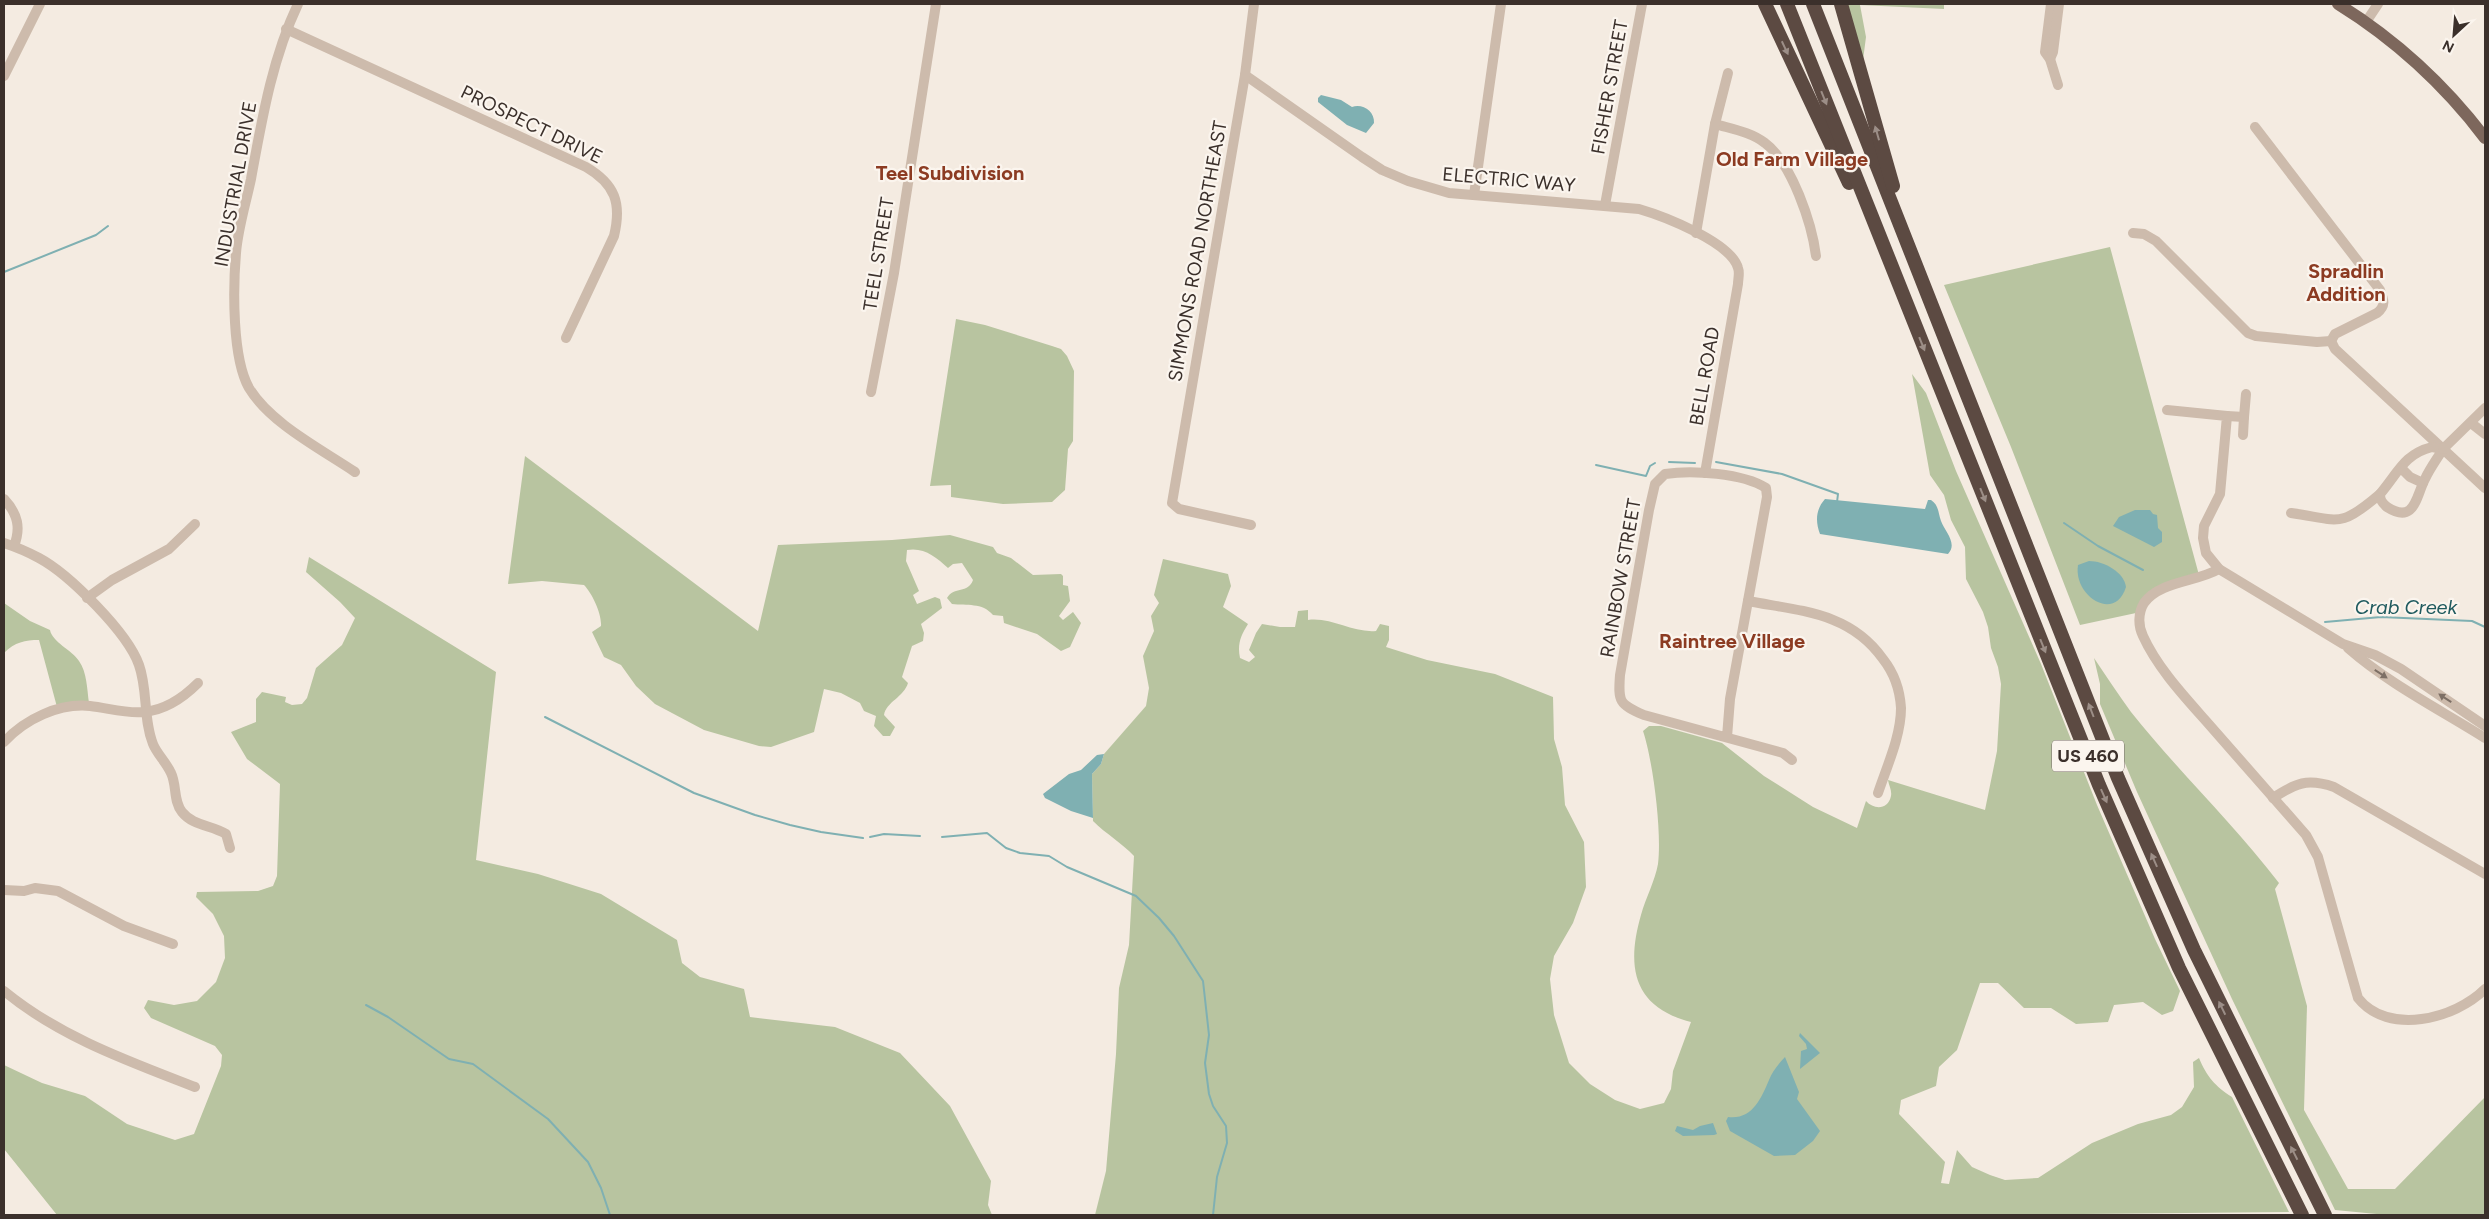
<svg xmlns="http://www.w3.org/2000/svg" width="2489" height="1219" viewBox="0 0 2489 1219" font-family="Figtree,sans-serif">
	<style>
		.green { fill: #b8c4a0 }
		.water { fill: #7fb0b2 }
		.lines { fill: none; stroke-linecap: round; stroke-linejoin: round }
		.stream { stroke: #7fb0b2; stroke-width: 2 }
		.minor { stroke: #cdbbac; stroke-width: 10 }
		.major { stroke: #7d675c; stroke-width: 12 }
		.highway { stroke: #5c4a42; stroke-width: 14 }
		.oneway { fill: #9c8e87 }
		.oneway2 { fill: #7d6f65 }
		.labels { text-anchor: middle; stroke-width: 4.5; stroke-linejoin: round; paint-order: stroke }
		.shield { fill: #fbf5ee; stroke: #756b66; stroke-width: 1 }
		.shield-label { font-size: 18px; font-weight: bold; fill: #3b302b }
		.street-label { font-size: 19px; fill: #3b302b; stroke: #fbf5ee }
		.neighbourhood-label { font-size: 20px; font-weight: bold; fill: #8c3b22; stroke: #fbf5ee }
		.water-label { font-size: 20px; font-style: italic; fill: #1f5a5e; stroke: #fbf5ee }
	</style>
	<rect width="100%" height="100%" fill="#f4ebe1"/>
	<g class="green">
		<path d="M1846,4H1944V9L1860,5L1866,37L1863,60Z"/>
		<path d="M2110,247L2199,575L2176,579L2136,613L2080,625L2011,447L1944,285Z"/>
		<path d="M956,319L985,325L1052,346L1061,349L1067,356L1074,371L1073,441L1068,449L1065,490L1052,502L1003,504L951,497V485L930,486Z"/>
		<path d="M1912,374L1926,393L1956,471L2041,664L2097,805L2155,939L2180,991L2173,1011L2162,1015L2143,1002L2114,1005L2108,1022L2076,1024L2051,1008H2024L1998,983H1980L1957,1050L1939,1067L1936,1086L1901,1100L1899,1114L1945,1162L1941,1183L1949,1184L1957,1150L1972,1167L1990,1175L2005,1180L2038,1178L2092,1143L2138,1124L2171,1115L2182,1107L2194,1087L2193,1062L2199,1058C2207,1077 2215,1086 2232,1097L2289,1212L1986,1215H1095L1106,1171L1116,1054L1119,988L1129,945L1134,856C1122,843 1106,834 1093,821L1092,774L1101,764L1104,754L1146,706L1149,688L1143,656L1154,631L1151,616L1159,603L1154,595L1163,559L1228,574L1231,586L1223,607L1248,624C1241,635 1237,644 1240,658L1249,662L1255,657L1249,650L1256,633L1262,624L1280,627H1295L1298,611L1308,610V620C1332,617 1352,633 1376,631L1380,624L1389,626V640L1386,647L1427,660L1495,674L1553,697L1554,739L1562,767L1565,805L1584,842L1586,887L1573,923L1554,956L1550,979L1554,1015L1569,1063L1590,1084L1615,1100L1640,1109L1664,1103L1671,1089L1673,1071L1691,1022C1633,1007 1626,967 1641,915C1646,897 1655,881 1658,864C1662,832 1653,761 1643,731L1649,726H1661L1722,743L1764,776L1813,807L1857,828L1866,801C1874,810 1888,810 1891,796C1892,790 1889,786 1888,780L1985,810L1997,751L2001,684L1998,667L1991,648L1988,627L1983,612L1966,579L1965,547L1951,520L1944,495L1930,475Z"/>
		<path d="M525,456L758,631L778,545L892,540L950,535L993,547L997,553L1011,558L1033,575L1061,574L1063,576V585L1068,586L1070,601L1059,616L1063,620L1073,612L1081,623L1070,647L1061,651L1037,634L1004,623L1003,616L993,615C982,602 967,606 952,604L947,598C954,586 968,594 973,580L962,563L953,564L948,568C936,557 924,547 907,550L906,561L919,591L913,595L917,604L935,597L940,599L942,608L921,624L924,633L923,641L912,646L902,677L908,683C904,697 886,702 884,715L895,727L890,736H883L874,726L876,716L864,711L860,703L841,693L824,689L814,732L771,747L759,746L704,730L655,704L636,686L621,665L604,657L592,632L601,626C602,614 592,593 584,585L542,581L508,584Z"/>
		<path d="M309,557L496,672L476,860L538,874L601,894L677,940L682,963L700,977L744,989L750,1017L835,1027L900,1053L950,1106L991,1181L988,1205L992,1215H57L4,1149V1065L42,1083L85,1096L127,1124L175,1140L194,1134L221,1066L222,1055L215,1046L151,1018L144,1008L148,1000L174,1005L197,1001L216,982L225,958L224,936L213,914L196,897L197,892L258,891L273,886L277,876L280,784L247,759L231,732L256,722V699L262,692L286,697L285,702L292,705L302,704L307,698L316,668L342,645L355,618L340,602L306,572Z"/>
		<path d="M4,603L30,621L50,630C52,642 72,650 79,661C87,672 87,689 89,703L57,707L39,640C25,640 15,642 4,653Z"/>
		<path d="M2094,658C2106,676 2118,694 2131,712C2178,771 2233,823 2279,883L2275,889L2307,1006L2304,1110L2348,1189H2395L2485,1097V1215H2387L2335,1210L2232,999L2137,792L2100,704V684Z"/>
	</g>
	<g class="water">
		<path d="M1321,95L1341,100L1352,107C1362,103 1375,111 1374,123L1366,133L1347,125L1318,102V98Z"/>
		<path d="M1825,499L1925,509L1928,500H1931C1939,505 1938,513 1941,521C1945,532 1958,543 1948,554L1820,534C1815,521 1816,509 1825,499Z"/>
		<path d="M2135,510H2150L2153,514L2157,515L2158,528L2162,532V542L2154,547L2113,526L2119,517Z"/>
		<path d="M2089,561C2104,561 2124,572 2126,587C2115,623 2073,596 2078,565Z"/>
		<path d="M1104,754L1101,764L1092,774L1093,818L1071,811L1045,798L1043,794L1069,774L1081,770L1097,755Z"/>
		<path d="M1800,1033L1820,1053L1800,1069L1801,1051L1807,1049L1806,1044L1799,1036Z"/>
		<path d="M1785,1057L1799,1092L1797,1099L1820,1131L1813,1141L1795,1155L1774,1156L1730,1131L1726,1121L1728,1117C1752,1120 1761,1099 1769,1080C1772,1072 1779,1063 1785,1057Z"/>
		<path d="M1713,1123L1717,1134L1714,1135L1683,1136L1675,1131L1677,1126L1693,1130L1700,1126Z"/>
	</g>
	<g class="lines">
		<g class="stream">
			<path d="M4,272L96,235L108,226"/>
			<path d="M1669,462L1695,463"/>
			<path d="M1716,462L1782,474L1838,494L1837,502"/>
			<path d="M1596,465L1646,476L1650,466L1655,463"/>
			<path d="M2064,523L2098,546L2143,570"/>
			<path d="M2325,622L2381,617L2472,621L2485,627"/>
			<path d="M545,717L694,793L755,815L790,825L821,832L863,838"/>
			<path d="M870,837L884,834L920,836"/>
			<path d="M942,837L987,833L1006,848L1020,853L1049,856L1067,867L1136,896L1159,918L1174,936L1203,981L1209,1035L1205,1063L1209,1094L1213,1106L1226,1126L1227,1143L1217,1177L1213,1215"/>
			<path d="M366,1005L388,1017L449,1059L473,1064L548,1119L588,1162L601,1188L610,1215"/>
		</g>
		<g class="minor">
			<path d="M298,4C272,59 262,119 251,179C246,203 238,228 236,253C233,288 232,358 249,388C270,423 321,449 355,472"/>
			<path d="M2051,4L2045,52L2050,59L2058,85"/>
			<path d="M2366,22L2378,4"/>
			<path d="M286,29L586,167C615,184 622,203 614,236L566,338"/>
			<path d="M2050,59L2053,52L2059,4"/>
			<path d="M1245,75L1362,157L1382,170L1408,181L1449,193L1639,209C1663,216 1731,242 1738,268C1740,273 1738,279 1738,284L1705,473"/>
			<path d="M4,76L40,4"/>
			<path d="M1715,124C1732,129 1751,132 1765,143C1792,163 1812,224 1816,256"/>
			<path d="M2255,127L2380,290C2384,300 2386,306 2377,313L2335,334L2331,341"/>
			<path d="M1474,195L1501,4"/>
			<path d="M1605,205L1642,4"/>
			<path d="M1696,233L1715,124L1728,73"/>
			<path d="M2133,233L2144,234L2156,241L2248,333L2256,336L2317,342L2331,341"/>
			<path d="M2331,341L2335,349L2485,488"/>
			<path d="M871,392L894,273L936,4"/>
			<path d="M2167,410L2227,416L2220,494L2204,526L2203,538L2206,553L2219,569L2343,644L2375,655L2401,669L2485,726"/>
			<path d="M2227,416L2244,417L2243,435"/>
			<path d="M2244,417L2246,394"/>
			<path d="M2471,423L2485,434"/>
			<path d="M2432,447L2443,449C2437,459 2430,468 2425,479C2416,496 2415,525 2387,507C2382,503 2380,500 2380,494C2398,473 2404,454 2432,447Z"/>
			<path d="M2443,449L2485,408"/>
			<path d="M2401,468L2410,477L2423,483"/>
			<path d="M4,499C18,514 21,528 14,546"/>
			<path d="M2291,513C2340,520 2339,529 2380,494"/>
			<path d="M1251,525L1179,509L1172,503L1245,75L1254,4"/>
			<path d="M4,543C16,547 28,552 39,558C69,574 128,633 139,665C148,690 143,719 153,744C157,754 166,762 171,773C177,785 173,801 182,812C193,826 212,825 226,834L230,848"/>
			<path d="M2219,569C2197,582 2160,581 2144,603C2138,613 2138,626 2143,636C2157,667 2183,695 2206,721C2239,759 2273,797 2306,835L2318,857L2358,998C2388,1036 2455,1019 2485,989"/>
			<path d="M87,598L112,580L169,549L195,524"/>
			<path d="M1748,601C1800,611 1850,612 1883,659C1894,673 1900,691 1901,708C1901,736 1887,766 1878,793"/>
			<path d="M2348,648C2389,684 2439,709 2485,738"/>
			<path d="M1727,737L1730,699L1767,497L1766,488C1743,473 1692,470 1665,474L1655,484L1649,510L1620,675C1618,702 1619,704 1644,715L1783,753L1792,760"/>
			<path d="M4,742C25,719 59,703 90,706C108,708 127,714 144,712C165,710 184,697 198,683"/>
			<path d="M2273,798C2296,783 2307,778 2334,787L2485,874"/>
			<path d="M4,890L24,891L35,888L58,891L124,926L173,944"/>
			<path d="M4,991C60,1037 128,1061 195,1087"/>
		</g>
		<path class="major" d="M2338,4C2396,40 2444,84 2485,138"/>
		<g class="highway">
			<path d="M1765,4L1849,183"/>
			<path d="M1787,4L2099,785L2179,968L2302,1215"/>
			<path d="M1813,4L2118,778L2194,950L2325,1215"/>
			<path d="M1841,4L1893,186"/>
		</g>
	</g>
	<defs><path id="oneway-solid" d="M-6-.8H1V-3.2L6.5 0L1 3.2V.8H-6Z" transform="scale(1.25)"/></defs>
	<g class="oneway">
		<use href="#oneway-solid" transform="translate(1785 48) rotate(65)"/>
		<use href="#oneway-solid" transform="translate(1824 98) rotate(68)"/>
		<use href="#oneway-solid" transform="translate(1877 133) rotate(-106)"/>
		<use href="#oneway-solid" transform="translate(1922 344) rotate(68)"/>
		<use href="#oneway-solid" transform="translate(1983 495) rotate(68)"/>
		<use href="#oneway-solid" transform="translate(2043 646) rotate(68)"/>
		<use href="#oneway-solid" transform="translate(2091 710) rotate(-111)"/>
		<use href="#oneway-solid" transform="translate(2104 796) rotate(66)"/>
		<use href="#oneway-solid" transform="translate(2154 860) rotate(-114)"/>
		<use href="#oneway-solid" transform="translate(2222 1008) rotate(-116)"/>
		<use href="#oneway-solid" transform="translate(2294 1153) rotate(-117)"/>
	</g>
	<g class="oneway2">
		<use href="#oneway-solid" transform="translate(2381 674) rotate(33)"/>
		<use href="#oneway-solid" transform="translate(2445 698) rotate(-147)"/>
	</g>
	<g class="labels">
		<rect class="shield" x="2052" y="740.5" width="72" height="31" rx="4"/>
		<g class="shield-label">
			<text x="2088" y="762">US 460</text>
		</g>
		<g class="street-label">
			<text transform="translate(1609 87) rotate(-80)" y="7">FISHER STREET</text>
			<text transform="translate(532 124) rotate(26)" y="7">PROSPECT DRIVE</text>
			<text transform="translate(1509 179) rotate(5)" y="7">ELECTRIC WAY</text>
			<text transform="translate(235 184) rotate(-80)" y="7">INDUSTRIAL DRIVE</text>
			<text transform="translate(1197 251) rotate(-80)" y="7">SIMMONS ROAD NORTHEAST</text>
			<text transform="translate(878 254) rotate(-81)" y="7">TEEL STREET</text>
			<text transform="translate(1704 376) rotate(-80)" y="7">BELL ROAD</text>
			<text transform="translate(1620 578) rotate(-80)" y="7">RAINBOW STREET</text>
		</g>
		<g class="neighbourhood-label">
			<text x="1792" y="166">Old Farm Village</text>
			<text x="950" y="180">Teel Subdivision</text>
			<text x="2346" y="278">Spradlin<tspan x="2346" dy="23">Addition</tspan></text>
			<text x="1732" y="648">Raintree Village</text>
		</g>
		<g class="water-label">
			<text x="2406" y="614">Crab Creek</text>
		</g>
	</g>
	<rect width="2489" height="1219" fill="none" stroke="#3b302b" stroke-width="10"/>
	<g transform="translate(2454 35) rotate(206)" stroke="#fbf5ee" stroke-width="4" paint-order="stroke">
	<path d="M0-4L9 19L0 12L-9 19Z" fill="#3b302b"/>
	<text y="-8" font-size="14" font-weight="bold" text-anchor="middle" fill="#3b302b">N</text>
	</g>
</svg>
